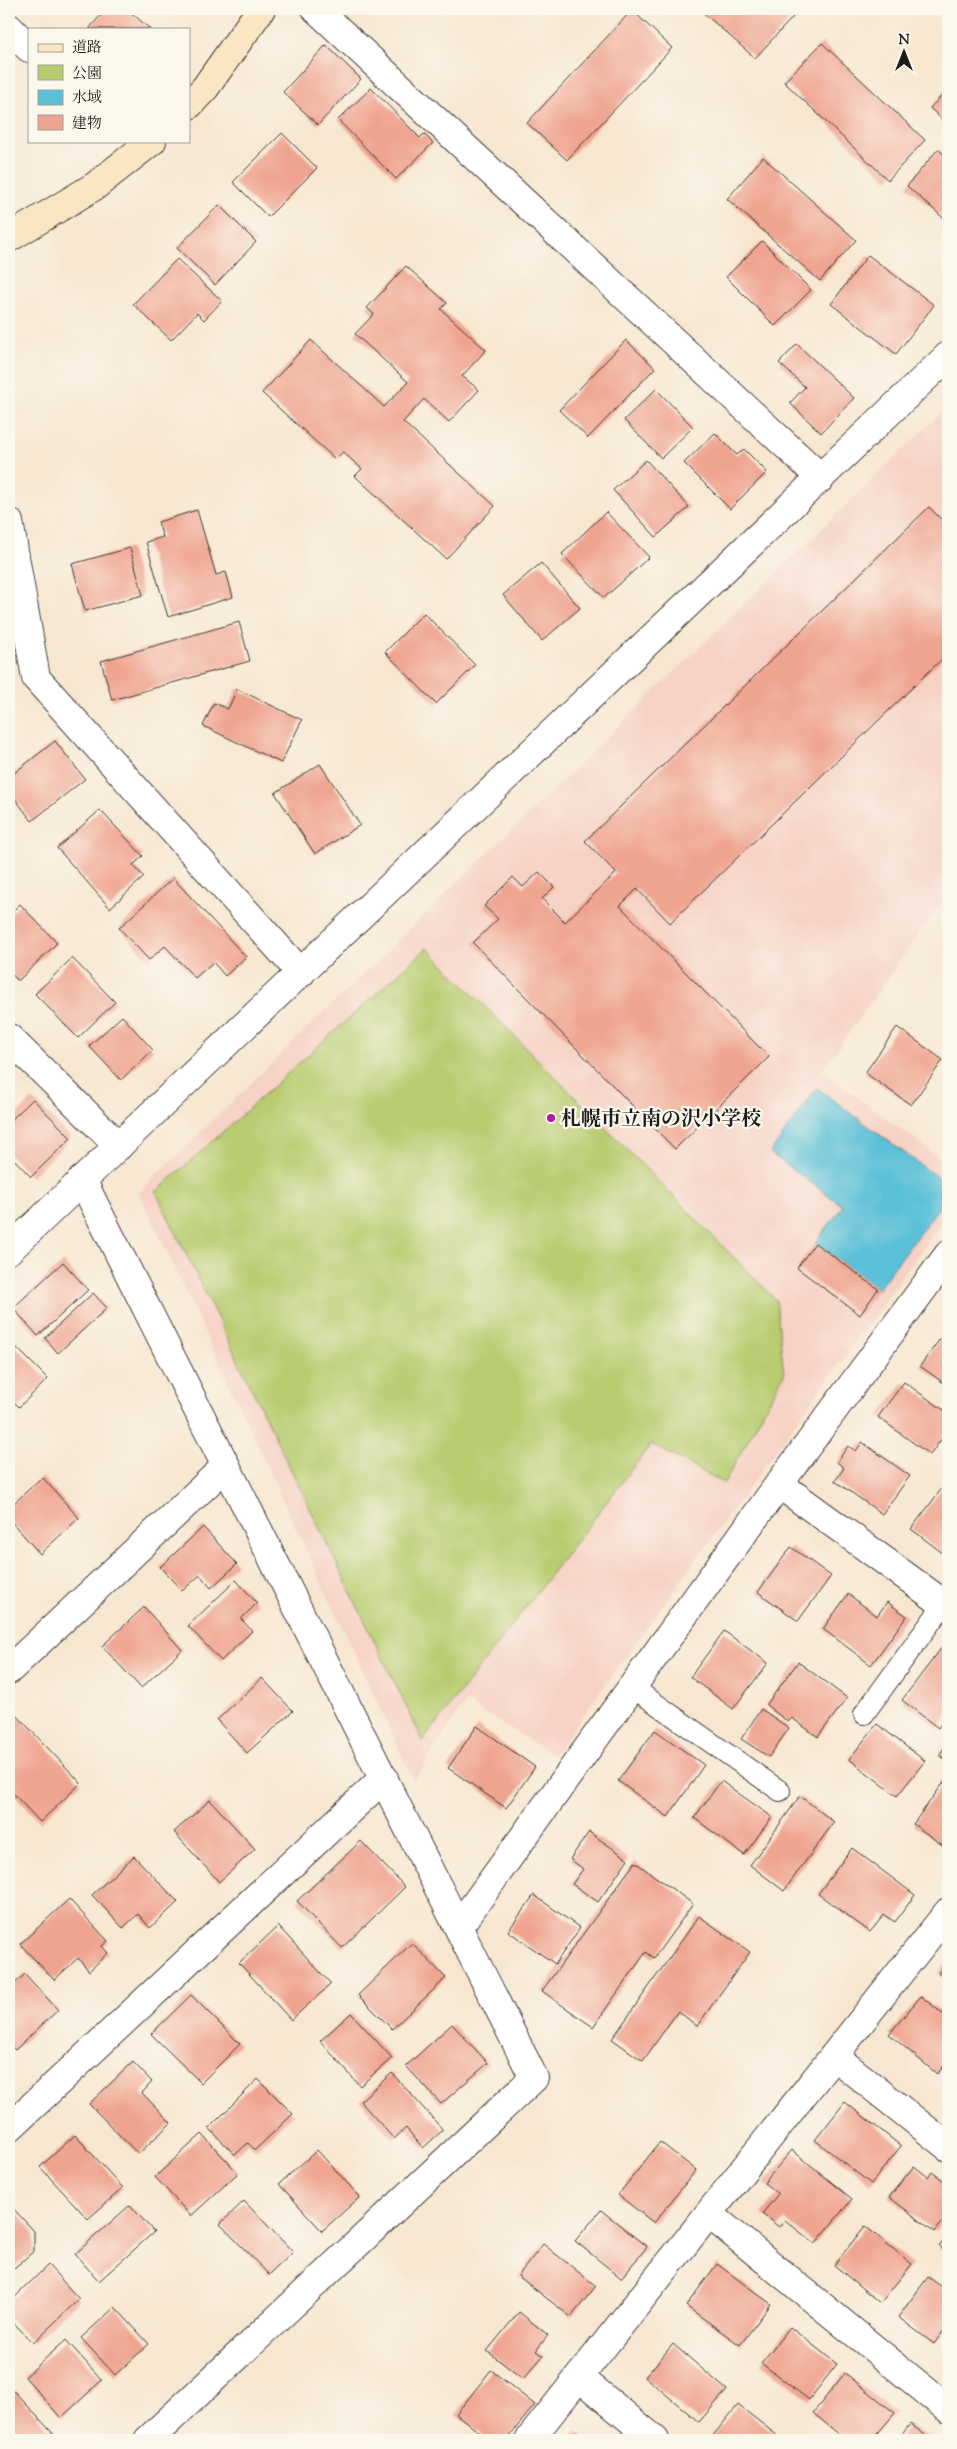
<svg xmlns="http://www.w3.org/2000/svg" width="957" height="2449" viewBox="0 0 957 2449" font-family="'Sorts Mill Goudy','Noto Serif JP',serif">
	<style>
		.built { fill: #f6d2c5 }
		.green { fill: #b8cc6f; stroke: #6a7446 }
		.water { fill: #5ac0d7; stroke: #3b6e7a }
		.building { fill: #efa490 }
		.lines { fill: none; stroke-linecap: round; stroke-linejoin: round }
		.lane-casing { stroke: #3d3a37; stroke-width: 22 }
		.street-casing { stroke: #3d3a37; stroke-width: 30 }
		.secondary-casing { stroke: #3d3a37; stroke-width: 30 }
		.lane { stroke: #fff; stroke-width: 20 }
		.street { stroke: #fff; stroke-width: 28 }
		.secondary { stroke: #fbe6c4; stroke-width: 28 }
		.poi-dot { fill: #b5179e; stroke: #fbf7ec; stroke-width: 2 }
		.labels { text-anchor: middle; stroke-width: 4.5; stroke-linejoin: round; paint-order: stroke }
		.poi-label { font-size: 20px; font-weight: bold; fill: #1c1c1c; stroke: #fbf7ec; text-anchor: start }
	</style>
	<rect width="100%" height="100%" fill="#fbf7ec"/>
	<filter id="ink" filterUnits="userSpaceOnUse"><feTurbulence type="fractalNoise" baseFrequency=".02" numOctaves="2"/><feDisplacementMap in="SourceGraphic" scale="10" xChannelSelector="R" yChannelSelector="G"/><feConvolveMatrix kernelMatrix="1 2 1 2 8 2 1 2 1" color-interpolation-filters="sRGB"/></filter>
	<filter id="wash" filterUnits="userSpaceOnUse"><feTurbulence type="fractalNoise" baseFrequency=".0096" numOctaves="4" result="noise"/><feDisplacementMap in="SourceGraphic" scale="20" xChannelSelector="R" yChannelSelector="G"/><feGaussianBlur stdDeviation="1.12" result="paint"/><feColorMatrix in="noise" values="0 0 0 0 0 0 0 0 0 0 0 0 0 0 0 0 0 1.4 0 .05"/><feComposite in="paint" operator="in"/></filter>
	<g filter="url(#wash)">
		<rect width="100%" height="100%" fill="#f7e7d1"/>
		<path class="built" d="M940,414L948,422V893L822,1071L948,1164V1214L554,1755L466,1702L414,1781L139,1192Z"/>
		<path class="green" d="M427,948L776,1300L784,1374L724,1483L651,1444L423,1741L156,1192Z"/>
		<path class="water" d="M817,1088L948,1185V1195L878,1289L815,1243L843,1206L770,1153Z"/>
		<g id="blocks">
			<g class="building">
				<path d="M106,9H127L150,29H89Z"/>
				<path d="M699,9H783L793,17L755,58Z"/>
				<path d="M632,10L672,48L567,160L527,123Z"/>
				<path d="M822,43L925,140L888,180L784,82Z"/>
				<path d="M326,45L361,79L318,125L283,92Z"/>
				<path d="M371,88L420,138L424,134L433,143L396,179L338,120Z"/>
				<path d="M948,89V125L930,108Z"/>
				<path d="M282,133L317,168L268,217L233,182Z"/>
				<path d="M938,149L948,158V222L907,186Z"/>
				<path d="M763,157L856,240L820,281L727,199Z"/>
				<path d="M219,205L256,242L215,285L177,248Z"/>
				<path d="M762,241L811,290L775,326L726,277Z"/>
				<path d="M868,255L934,305L896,354L831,304Z"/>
				<path d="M177,259L222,301L204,320L197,313L171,340L133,304Z"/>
				<path d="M406,266L447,303L441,309L486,350L462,376L479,390L449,422L424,399L403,422L495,506L446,559L355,476L362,469L343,452L335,459L262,393L311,340L384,407L408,382L355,334L374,314L367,308Z"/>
				<path d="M626,340L655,368L588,438L559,410Z"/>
				<path d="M797,344L854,398L821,433L790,403L805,387L779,363Z"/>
				<path d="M656,389L693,427L661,458L624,420Z"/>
				<path d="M715,433L737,455L744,449L767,472L730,509L684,463Z"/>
				<path d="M646,460L689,507L656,537L613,490Z"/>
				<path d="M929,507L948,526V653L670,923L637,889L620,906L769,1057L675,1149L473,943L498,919L484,906L513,877L523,887L539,872L554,887L542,899L565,922L616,873L585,841Z"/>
				<path d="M197,510L216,575L226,572L233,597L168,617L146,542L163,537L158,522Z"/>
				<path d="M606,512L649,557L604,598L562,554Z"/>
				<path d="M130,548L143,595L85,611L72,564Z"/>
				<path d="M541,563L580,608L542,641L503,595Z"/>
				<path d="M424,613L475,665L436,704L385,652Z"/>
				<path d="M239,622L250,661L112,700L101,661Z"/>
				<path d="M237,689L302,720L281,763L203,726L214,703L228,709Z"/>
				<path d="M55,741L85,779L32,821L9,791V777Z"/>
				<path d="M320,764L360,825L315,854L275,793Z"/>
				<path d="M100,810L143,856L133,865L144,877L110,908L57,848Z"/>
				<path d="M173,878L246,957L225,976L213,962L195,978L165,946L149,960L119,928Z"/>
				<path d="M20,904L57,943L18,981L9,971V915Z"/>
				<path d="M72,958L115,1002L78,1038L35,994Z"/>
				<path d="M122,1016L153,1050L121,1080L89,1046Z"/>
				<path d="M897,1027L943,1060L911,1105L865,1073Z"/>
				<path d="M33,1099L71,1138L31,1177L9,1154V1122Z"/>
				<path d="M815,1243L878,1289L860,1315L797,1268Z"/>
				<path d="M63,1262L88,1290L38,1336L13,1308Z"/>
				<path d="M93,1293L107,1308L58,1353L45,1338Z"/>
				<path d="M948,1328V1386L920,1366Z"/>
				<path d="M9,1340L48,1379L19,1407L9,1397Z"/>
				<path d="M904,1382L948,1413V1430L930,1455L878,1417Z"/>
				<path d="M862,1442L910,1476L882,1514L835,1481L844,1468L837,1462L848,1446L856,1451Z"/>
				<path d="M42,1477L79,1518L40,1554L9,1519V1508Z"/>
				<path d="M946,1483L948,1485V1557L911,1529Z"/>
				<path d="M203,1527L237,1564L211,1588L200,1575L182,1591L160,1567Z"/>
				<path d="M791,1547L831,1576L798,1621L758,1592Z"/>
				<path d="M236,1580L257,1603L241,1619L252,1631L221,1661L188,1626Z"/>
				<path d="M848,1594L877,1616L887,1602L907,1616L871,1665L823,1629Z"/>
				<path d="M144,1607L182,1650L141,1688L102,1646Z"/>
				<path d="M724,1631L768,1663L733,1709L690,1677Z"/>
				<path d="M946,1642L948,1644V1714L938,1728L902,1700Z"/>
				<path d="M798,1662L847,1698L818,1737L792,1718L788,1722L766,1705Z"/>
				<path d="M262,1678L293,1711L247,1753L217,1720Z"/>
				<path d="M9,1707L81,1783L40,1822L9,1789Z"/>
				<path d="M761,1709L789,1728L769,1757L741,1739Z"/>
				<path d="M877,1724L925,1761L897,1796L849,1759Z"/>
				<path d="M477,1726L535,1767L506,1808L448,1768Z"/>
				<path d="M655,1730L704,1765L668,1817L618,1781Z"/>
				<path d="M948,1743V1761L939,1755Z"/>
				<path d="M948,1777V1849L913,1824Z"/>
				<path d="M721,1781L772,1817L744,1855L694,1818Z"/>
				<path d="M800,1796L834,1822L784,1891L750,1865Z"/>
				<path d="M210,1800L255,1849L219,1882L174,1832Z"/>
				<path d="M589,1832L628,1859L598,1902L572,1884L583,1869L570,1859Z"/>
				<path d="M361,1841L405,1887L342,1948L297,1901Z"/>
				<path d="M852,1848L915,1895L895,1922L884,1915L870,1932L818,1894Z"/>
				<path d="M134,1856L178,1902L150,1928L138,1914L123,1928L92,1895Z"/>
				<path d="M635,1862L693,1904L654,1958L646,1952L593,2027L542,1991Z"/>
				<path d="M534,1895L580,1928L555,1964L508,1931Z"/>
				<path d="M69,1899L108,1941L102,1946L108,1953L89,1971L78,1958L54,1980L20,1944Z"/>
				<path d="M699,1916L750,1952L697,2026L678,2011L643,2061L612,2039Z"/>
				<path d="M278,1926L331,1984L291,2020L239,1963Z"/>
				<path d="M412,1943L446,1978L392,2029L358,1995Z"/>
				<path d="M948,1960V1981L938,1973Z"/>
				<path d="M25,1974L58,2010L15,2050L9,2044V1989Z"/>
				<path d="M191,1995L240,2044L201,2083L151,2034Z"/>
				<path d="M921,1996L948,2018V2061L937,2074L889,2034Z"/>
				<path d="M351,2013L392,2058L360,2086L320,2041Z"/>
				<path d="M452,2024L488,2063L441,2104L406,2066Z"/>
				<path d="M133,2062L152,2082L142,2093L171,2123L138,2154L89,2104Z"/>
				<path d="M392,2073L443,2130L423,2148L406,2128L394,2139L360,2101Z"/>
				<path d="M258,2079L293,2114L255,2150L248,2143L235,2155L209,2128Z"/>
				<path d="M845,2102L901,2146L871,2184L815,2140Z"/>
				<path d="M202,2134L238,2173L191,2216L155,2177Z"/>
				<path d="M75,2135L123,2188L88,2219L40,2167Z"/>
				<path d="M660,2142L696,2170L654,2223L618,2195Z"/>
				<path d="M317,2150L360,2197L322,2231L279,2184Z"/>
				<path d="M792,2150L852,2199L815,2244L785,2220L779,2227L762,2214L778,2194L764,2183Z"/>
				<path d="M914,2166L928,2177L932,2172L948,2184V2215L935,2232L889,2197Z"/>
				<path d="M244,2201L293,2252L269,2275L220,2224Z"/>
				<path d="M9,2204L34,2231V2251L13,2269H9Z"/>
				<path d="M130,2205L154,2232L99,2281L75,2254Z"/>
				<path d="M601,2210L647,2247L621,2278L575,2241Z"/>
				<path d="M865,2226L912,2264L880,2303L834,2265Z"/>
				<path d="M948,2235V2254L939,2247Z"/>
				<path d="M543,2244L596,2286L571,2317L518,2276Z"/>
				<path d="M717,2264L771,2304L740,2345L686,2306Z"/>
				<path d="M48,2265L79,2299L33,2343L9,2318V2303Z"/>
				<path d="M928,2277L948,2291V2325L934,2344L898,2317Z"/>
				<path d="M115,2307L149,2344L115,2375L81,2338Z"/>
				<path d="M519,2312L548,2335L536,2351L543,2356L523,2379L487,2351Z"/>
				<path d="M790,2327L837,2364L809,2400L761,2363Z"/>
				<path d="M66,2340L102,2380L61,2418L25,2377Z"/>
				<path d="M673,2344L727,2390L699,2422L645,2377Z"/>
				<path d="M491,2370L535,2405L506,2440H489L456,2414Z"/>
				<path d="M845,2373L895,2413L872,2440H846L813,2413Z"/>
				<path d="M14,2391L59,2440H17L11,2433L9,2435V2395Z"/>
				<path d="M738,2405L783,2440H714L711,2438Z"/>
				<path d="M910,2424L932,2440H898Z"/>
				<path d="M576,2431L587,2440H568Z"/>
			</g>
		</g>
	</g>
	<g filter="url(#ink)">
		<use href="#blocks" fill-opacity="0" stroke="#3d3a37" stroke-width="1"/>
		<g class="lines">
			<defs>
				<g id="lane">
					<path d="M632,1687L780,1791"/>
					<path d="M864,1714L944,1604"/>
				</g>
				<g id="street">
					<path d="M316,9L821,478"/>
					<path d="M9,28L29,48"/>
					<path d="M9,522L36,678L301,973"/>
					<path d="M9,1038L119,1146"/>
					<path d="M82,1180L534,2078L148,2440"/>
					<path d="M9,1250L948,356"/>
					<path d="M779,1484L948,1607"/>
					<path d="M9,1670L226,1466"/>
					<path d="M459,1926L779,1484L948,1255"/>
					<path d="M834,2056L948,2147"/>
					<path d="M9,2128L384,1778"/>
					<path d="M709,2214L948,2409"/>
					<path d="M579,2377L655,2440"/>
					<path d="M529,2440L948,1912"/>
				</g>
				<g id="secondary">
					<path d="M189,105L205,88L261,9"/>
					<path d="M9,238L95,186L152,141"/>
				</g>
			</defs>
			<use href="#lane" class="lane-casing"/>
			<use href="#street" class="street-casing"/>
			<use href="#secondary" class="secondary-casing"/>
			<use href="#lane" class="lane"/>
			<use href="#street" class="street"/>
			<use href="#secondary" class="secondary"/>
		</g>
	</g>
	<circle class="poi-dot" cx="551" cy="1118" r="5"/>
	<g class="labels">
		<g class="poi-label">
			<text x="561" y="1125">札幌市立南の沢小学校</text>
		</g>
	</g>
	<rect width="957" height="2449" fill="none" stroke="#fbf7ec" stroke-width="30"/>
	<rect x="28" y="28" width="162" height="115" fill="#fbf7ec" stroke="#a29f99"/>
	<rect x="38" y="44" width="25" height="8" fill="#fbe6c4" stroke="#a29f99"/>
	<text x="72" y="52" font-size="15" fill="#1c1c1c">道路</text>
	<rect x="38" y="65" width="25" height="15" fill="#b8cc6f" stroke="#a29f99"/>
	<text x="72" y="78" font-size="15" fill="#1c1c1c">公園</text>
	<rect x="38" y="90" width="25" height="15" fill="#5ac0d7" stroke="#a29f99"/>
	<text x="72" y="102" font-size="15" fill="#1c1c1c">水域</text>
	<rect x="38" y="115" width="25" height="15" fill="#efa490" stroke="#a29f99"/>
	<text x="72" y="128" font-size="15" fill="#1c1c1c">建物</text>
	<g transform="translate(904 52)" stroke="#fbf7ec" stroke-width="4" paint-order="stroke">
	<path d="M0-4L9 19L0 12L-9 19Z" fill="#1c1c1c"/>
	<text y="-8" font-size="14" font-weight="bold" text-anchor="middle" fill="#1c1c1c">N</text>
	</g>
</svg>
